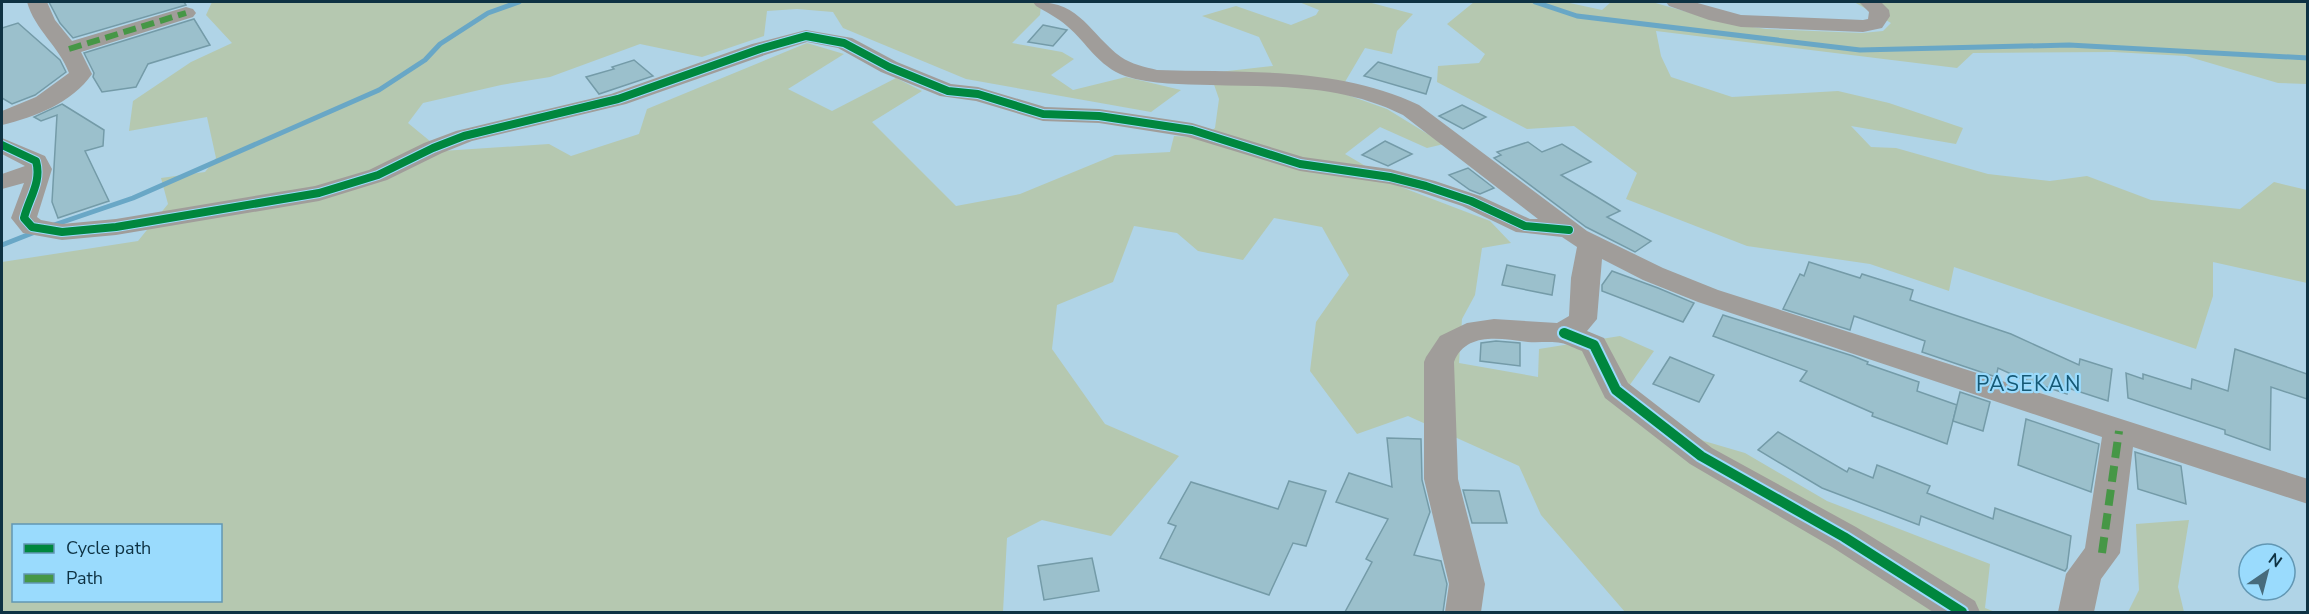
<svg xmlns="http://www.w3.org/2000/svg" width="2309" height="614" viewBox="0 0 2309 614" font-family="'Nunito Sans',sans-serif">
	<style>
		.green { fill: #b5c8b0; fill-rule: evenodd }
		.lines { fill: none; stroke-linecap: round; stroke-linejoin: round }
		.stream { stroke: #69a7c6; stroke-width: 5 }
		.building { fill: #9bc0cc; stroke: #749ba8; stroke-width: 1.5 }
		.minor { fill: #a09d9a; fill-rule: evenodd }
		.quiet-far1 { stroke: #469746; stroke-width: 6; stroke-dasharray: 13 6; stroke-linecap: butt }
		.quiet { stroke: #469746; stroke-width: 8; stroke-dasharray: 16 8; stroke-linecap: butt }
		.cycleway-far1-casing { stroke: #9adbfd; stroke-width: 10 }
		.cycleway-casing { stroke: #9adbfd; stroke-width: 14 }
		.cycleway-far1 { stroke: #00873e; stroke-width: 8 }
		.cycleway { stroke: #00873e; stroke-width: 10 }
		.labels { text-anchor: middle; stroke-width: 4.5; stroke-linejoin: round; paint-order: stroke }
		.quarter-label { font-size: 21px; letter-spacing: 1.5px; fill: #155976; stroke: #9adbfd }
	</style>
	<rect width="100%" height="100%" fill="#b0d4e7"/>
	<g class="green">
		<path d="M212,2H1035L1041,5L1040,15L1012,43L1062,52L1074,59L1051,75L1073,90L1126,77L1181,90L1151,112L966,79L843,28L833,12L797,9L767,11L764,36L702,57L640,44L550,77L501,85L423,103L408,123L442,151L549,144L571,156L639,134L647,109L807,43L844,54L788,89L832,111L896,78L922,91L872,122L956,206L1020,194L1115,155L1170,152L1174,136L1203,138L1215,128L1219,99L1210,73L1273,66L1259,37L1202,16L1236,6L1291,25L1316,15L1319,10L1299,2H1368L1413,14L1397,31L1392,54L1365,48L1339,92L1387,109L1444,144L1427,148L1380,127L1345,154L1401,187L1490,221L1511,243L1482,248L1475,295L1462,319L1459,363L1538,377L1539,349L1620,336L1654,351L1624,393L1704,441L1745,453L1827,501L1990,564L1985,608L1995,612H1625L1541,515L1519,466L1408,416L1357,434L1310,371L1316,322L1349,275L1322,227L1274,218L1243,260L1198,251L1177,233L1134,226L1113,282L1057,305L1052,349L1105,424L1179,456L1111,536L1042,520L1007,538L1003,612H2V262L138,241L168,204L161,178L205,172L216,158L207,117L129,131L133,101L191,62L232,43L206,15ZM14,526H220V600H14Z"/>
		<path d="M1474,2H1565L1602,10L1611,2H1652L1726,23L1766,29L1862,33L1883,31L1891,23L1854,2H2307V84L2278,83L2186,56L2113,52L1973,53L1957,68L1656,31L1661,56L1671,77L1732,97L1838,91L1889,103L1963,128L1956,144L1851,126L1871,147L1896,148L1988,174L2050,181L2087,176L2151,200L2240,209L2274,182L2307,190V283L2213,262V296L2196,349L1954,267L1949,291L1870,264L1747,246L1626,199L1637,173L1574,126L1527,129L1437,82L1438,66L1479,63L1485,54L1447,24Z"/>
		<path d="M2189,520L2178,587L2184,612H2128L2139,590L2136,524Z"/>
	</g>
	<g class="lines">
		<g class="stream">
			<path d="M1535,2L1577,16L1860,50L2069,45L2308,58"/>
			<path d="M51,226L133,198L379,90L425,60L440,44L488,13L519,2"/>
			<path d="M2,245L35,232"/>
		</g>
	</g>
	<g class="building">
		<path d="M49,2H184L186,5L73,38L60,23Z"/>
		<path d="M194,19L210,45L148,64L136,87L102,92L93,77L94,73L84,53Z"/>
		<path d="M18,23L60,60L66,72L35,95L12,104L2,98V28Z"/>
		<path d="M1043,25L1067,30L1053,46L1028,42Z"/>
		<path d="M634,60L653,76L599,94L586,77L614,69L612,67Z"/>
		<path d="M1378,62L1431,78L1426,94L1364,76Z"/>
		<path d="M62,104L104,130L103,146L85,151L109,201L58,218L52,202L57,115L41,121L34,117Z"/>
		<path d="M1462,105L1486,117L1463,129L1439,116Z"/>
		<path d="M1385,141L1412,154L1388,166L1362,155Z"/>
		<path d="M1528,142L1542,152L1562,144L1591,162L1561,175L1620,211L1607,217L1651,241L1635,252L1586,227L1494,158L1501,155L1497,152Z"/>
		<path d="M1468,168L1494,188L1480,194L1470,190L1449,175Z"/>
		<path d="M1809,262L1860,278L1862,274L1913,290L1910,300L2011,334L2079,365L2080,359L2112,369L2108,401L2068,388L2067,394L2020,378L1998,368L1996,377L1963,366L1922,352L1925,341L1854,316L1850,330L1783,309L1800,274L1804,276Z"/>
		<path d="M1507,265L1555,275L1552,295L1502,285Z"/>
		<path d="M1612,271L1658,288L1694,303L1683,322L1602,291V285Z"/>
		<path d="M1723,315L1853,356L1868,362L1867,364L1919,382L1917,391L1957,405L1947,444L1872,416L1873,413L1800,381L1807,371L1713,336Z"/>
		<path d="M1496,341L1520,343V366L1480,361L1481,343Z"/>
		<path d="M2235,349L2307,374V399L2271,387L2270,450L2225,434V430L2128,398L2126,373L2143,379V374L2191,389L2192,379L2228,391Z"/>
		<path d="M1670,357L1714,375L1699,402L1653,384Z"/>
		<path d="M1960,392L1990,402L1983,431L1953,421Z"/>
		<path d="M2026,419L2099,444L2091,492L2018,465Z"/>
		<path d="M1778,432L1847,472L1849,468L1873,478L1877,465L1930,486L1927,493L1993,519L1995,508L2071,536L2067,568L2065,571L1921,516L1919,525L1822,488L1758,450Z"/>
		<path d="M1387,438L1421,439L1422,480L1430,512L1414,555L1441,561L1447,584L1443,612H1345L1372,562L1366,559L1388,519L1336,502L1349,473L1392,487Z"/>
		<path d="M2135,452L2181,466L2186,504L2138,489Z"/>
		<path d="M1289,481L1326,491L1306,546L1293,543L1269,595L1160,558L1176,526L1168,523L1191,482L1278,509Z"/>
		<path d="M1463,490L1499,491L1507,523H1472Z"/>
		<path d="M1092,558L1099,591L1044,600L1038,566Z"/>
	</g>
	<g class="lines">
		<g class="minor">
			<path d="M27,2H47L55,20L72,41L186,7L193,9L196,13L193,17L81,52L92,74C72,103 35,117 2,125V111L36,97L69,73C59,46 35,30 27,2Z"/>
			<path d="M1033,2C1080,0 1089,33 1121,57C1131,64 1145,67 1157,70C1245,73 1338,66 1419,105L1587,231L1663,268L1718,290L2308,479V504L2133,447L2120,553L2101,579L2094,612H2058L2066,574L2085,548L2102,437L1698,302L1643,280L1602,259L1597,319L1587,331L1604,338L1628,383L1712,448L1856,527L1975,601L1980,612H1933L1832,547L1690,464L1605,398L1582,351C1575,349 1568,344 1561,343C1551,341 1538,343 1528,342C1502,339 1466,331 1454,362L1458,479L1485,584L1481,612H1445L1449,584L1424,479V362L1426,357L1440,336L1467,323L1494,319L1557,323L1569,316L1571,278L1577,247L1562,237L1516,232L1462,206L1417,191L1390,184L1300,171L1188,137L1099,123L1043,121L976,101L940,96L881,72L838,48L807,42L768,54L626,104L472,141L442,153L387,180L319,201L116,235L62,240L23,233L11,218L24,183L2,189V174L25,166L2,154V138L45,156L52,169L37,217L41,220L62,224L116,219L315,186L369,170L424,143L456,131L611,94L752,44L806,30L852,38L897,62L951,84L978,87L1045,107L1099,109L1192,123L1303,157L1390,169L1435,181L1480,196L1530,219H1538L1403,115C1341,84 1278,87 1211,85C1182,84 1153,85 1125,76C1098,66 1087,43 1067,26C1058,18 1046,12 1036,6Z"/>
			<path d="M1666,2H1694L1741,15L1863,20L1868,19L1869,12L1859,2H1881L1889,10L1890,16L1882,28L1863,32L1741,27L1709,20L1669,6Z"/>
		</g>
		<path class="quiet-far1" d="M69,49L186,13"/>
		<path class="quiet" d="M2102,553L2119,431"/>
		<defs>
			<path id="cycleway-far1" d="M2,145L36,161C42,182 29,198 24,218L32,227L62,232L116,227L319,193L378,175L433,148L464,136L618,99L760,49L806,36L844,43L889,67L948,91L978,94L1043,114L1099,116L1192,130L1300,164L1390,177L1426,186L1471,201L1525,226L1569,230"/>
			<path id="cycleway" d="M1564,333L1594,345L1616,390L1701,456L1844,537L1962,612"/>
		</defs>
		<use href="#cycleway-far1" class="cycleway-far1-casing"/>
		<use href="#cycleway" class="cycleway-casing"/>
		<use href="#cycleway-far1" class="cycleway-far1"/>
		<use href="#cycleway" class="cycleway"/>
	</g>
	<g class="labels">
		<g class="quarter-label">
			<text x="2029" y="391">PASEKAN</text>
		</g>
	</g>
	<rect width="2309" height="614" fill="none" stroke="#0e3243" stroke-width="6"/>
	<rect x="12" y="524" width="210" height="78" fill="#9adbfd" stroke="#6297b3" stroke-width="1.5"/>
	<rect x="24" y="544" width="30" height="9" fill="#00873e" stroke="#6297b3" stroke-width="1.5"/>
	<text x="66" y="554" font-size="18" fill="#0e3243">Cycle path</text>
	<rect x="24" y="574" width="30" height="9" fill="#469746" stroke="#6297b3" stroke-width="1.5"/>
	<text x="66" y="584" font-size="18" fill="#0e3243">Path</text>
	<g transform="translate(2267 572) rotate(35)"><circle r="28" fill="#9adbfd" stroke="#6297b3" stroke-width="1.5"/>
	<path d="M0-4.5L10 22L0 15L-10 22Z" fill="#476b7c"/>
	<text y="-9" font-size="16" font-weight="bold" text-anchor="middle" fill="#0e3243">N</text>
	</g>
</svg>
